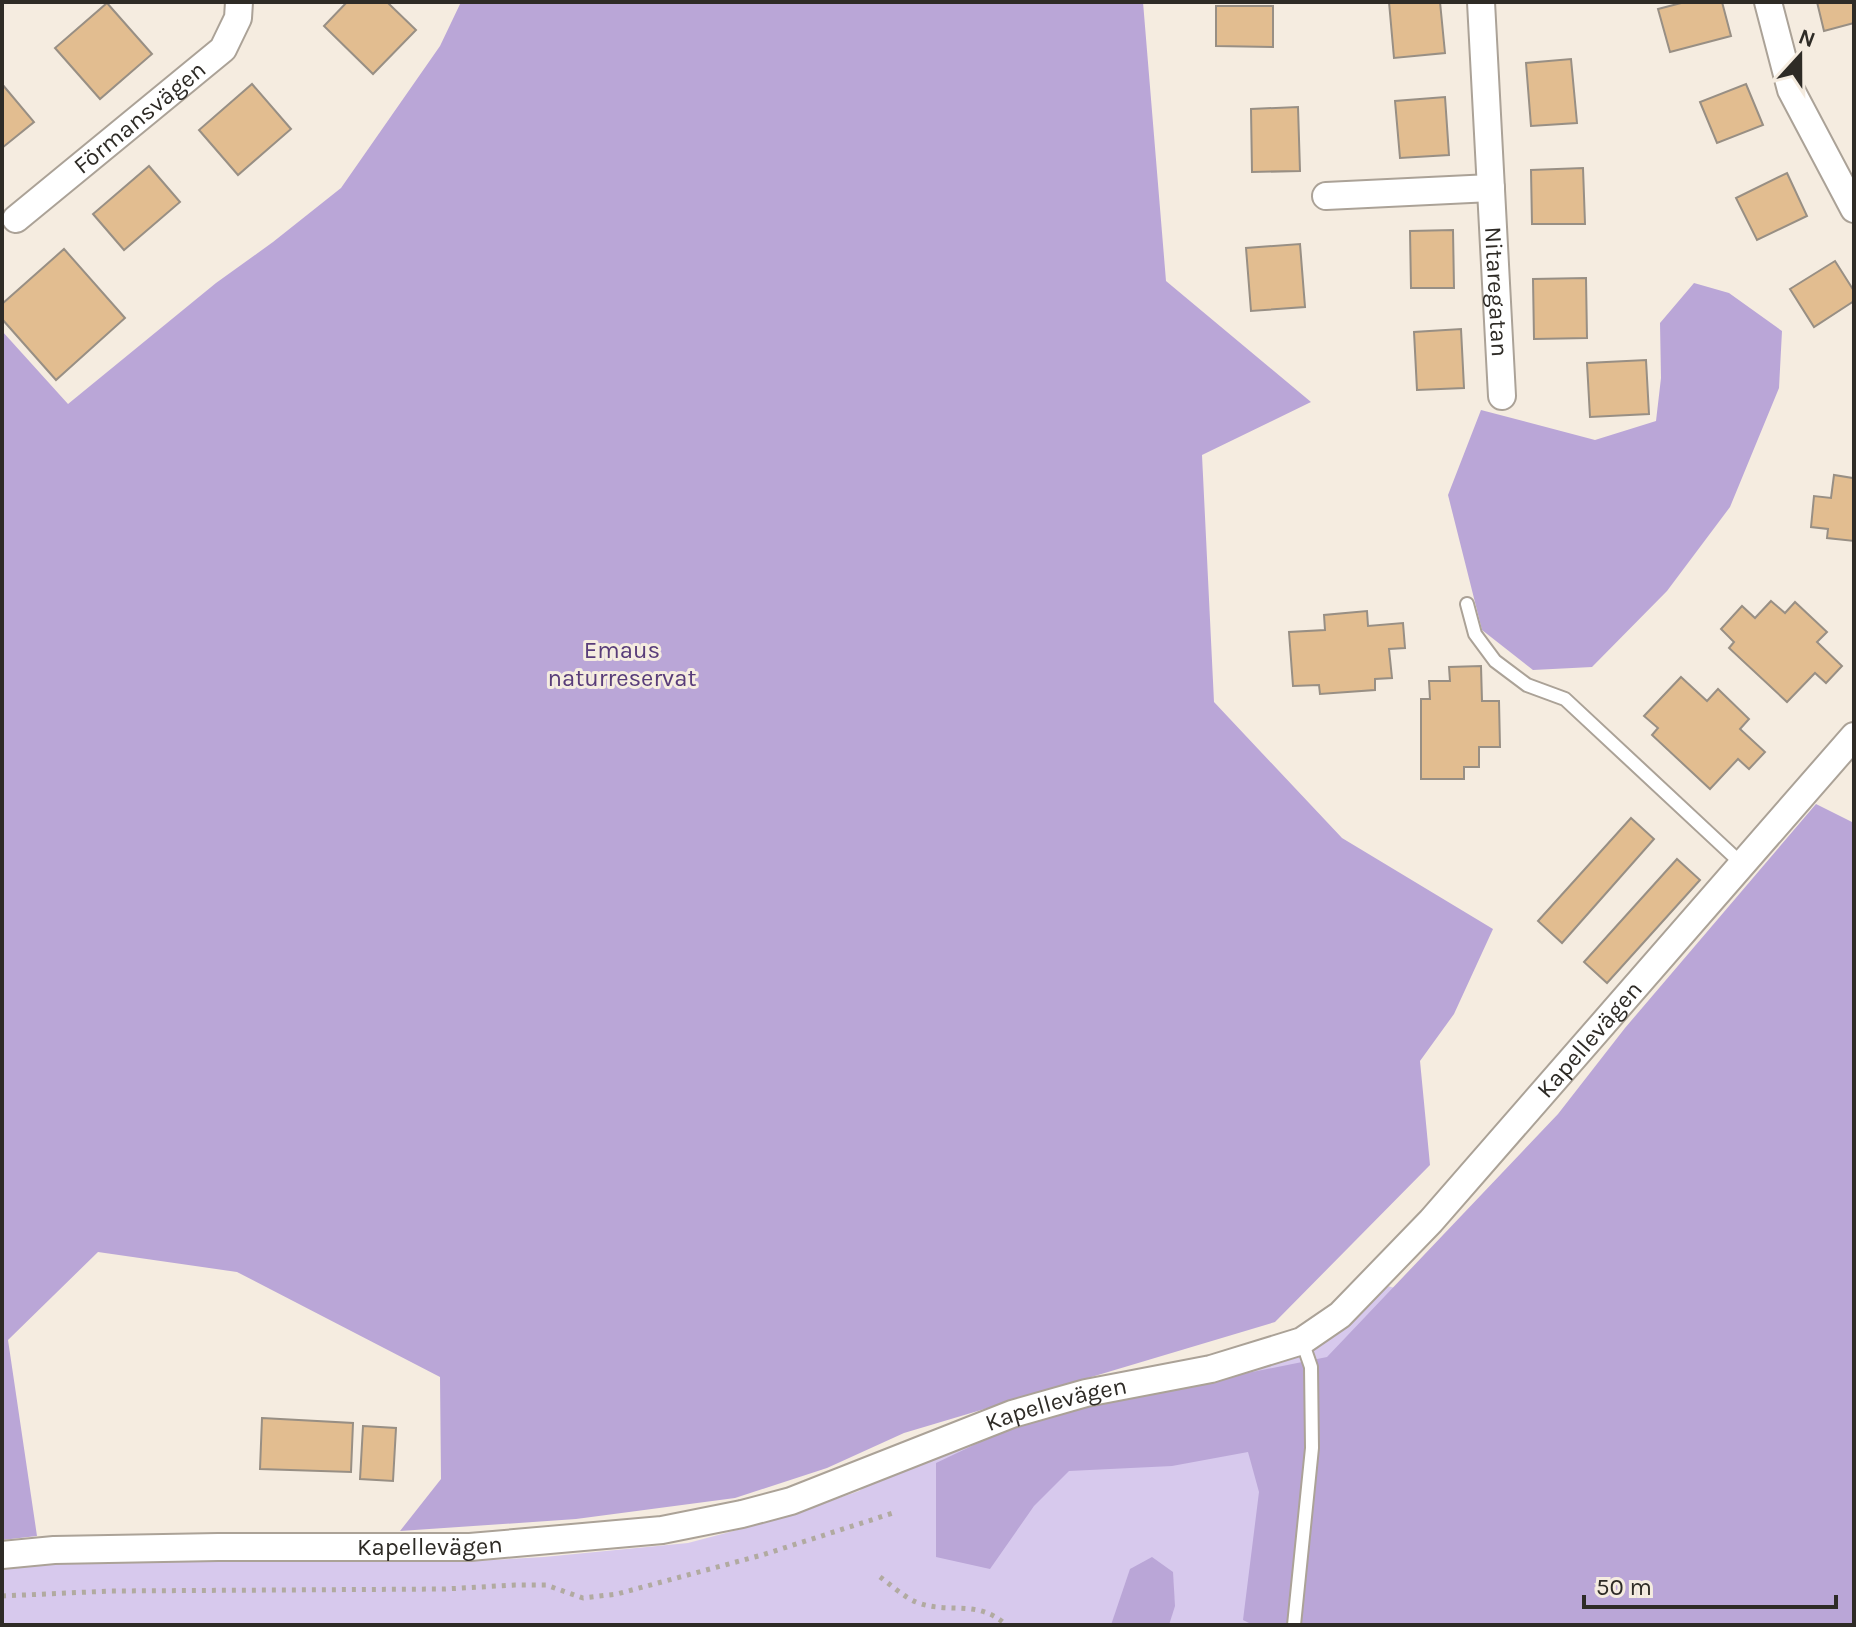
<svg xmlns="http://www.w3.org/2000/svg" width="1856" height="1627" viewBox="0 0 1856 1627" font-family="Karla,sans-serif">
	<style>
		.green { fill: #d7c9ed }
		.forest { fill: #baa6d7 }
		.building { fill: #e2bd90; stroke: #988f84; stroke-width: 2 }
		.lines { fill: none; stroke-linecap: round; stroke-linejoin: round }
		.service-casing { stroke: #aba297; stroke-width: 16 }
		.minor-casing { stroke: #aba297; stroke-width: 30 }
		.path { stroke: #b1aaa0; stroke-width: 5; stroke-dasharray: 4 6; stroke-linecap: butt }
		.service { stroke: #fff; stroke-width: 12 }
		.minor { stroke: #fff; stroke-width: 26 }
		.labels { text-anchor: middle; stroke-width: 6; stroke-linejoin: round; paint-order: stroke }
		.street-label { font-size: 24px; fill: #2e2b26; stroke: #f5ece0 }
		.park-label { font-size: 24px; fill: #583c79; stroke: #f5ece0 }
	</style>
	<rect width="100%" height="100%" fill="#f5ece0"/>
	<path class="green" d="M1384,1285L1521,1323L1501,1625H2V1569L69,1561L356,1558L455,1562L544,1557L688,1543L775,1520L859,1491L866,1486L1035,1416L1259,1361Z"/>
	<g class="forest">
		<path d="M461,2H1143L1166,281L1311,402L1202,455L1214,702L1342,838L1493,929L1454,1014L1420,1061L1430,1165L1275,1322L904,1433L827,1468L735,1498L576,1519L400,1531L441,1479L440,1377L237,1272L98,1252L8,1340L37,1536L2,1540V331L68,404L216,283L273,242L341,188L440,46Z"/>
		<path d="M1694,283L1729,293L1782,331L1779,388L1730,507L1667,591L1592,667L1533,670L1482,630L1448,495L1481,410L1595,440L1656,421L1661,378L1660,323Z"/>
		<path d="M1816,804L1854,823V1625H1253L1243,1620L1259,1492L1248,1452L1172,1466L1069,1471L1034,1506L990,1569L936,1557V1463L1035,1416L1327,1357L1558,1114L1625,1028Z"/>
		<path d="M1152,1557L1173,1572L1175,1606L1169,1625H1111L1130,1569Z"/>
	</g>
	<g class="building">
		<path d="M347,2H387L416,30L373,74L324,26Z"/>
		<path d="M1389,2H1440L1445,53L1394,58Z"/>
		<path d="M1685,2H1722L1731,36L1670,52L1658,9Z"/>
		<path d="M1817,2H1854V23L1824,31Z"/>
		<path d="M107,3L152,54L100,99L55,48Z"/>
		<path d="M1216,6H1273V47L1216,46Z"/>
		<path d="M1571,59L1577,123L1531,126L1526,63Z"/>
		<path d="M2,84L34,122L2,148Z"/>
		<path d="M252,84L291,129L238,175L199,130Z"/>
		<path d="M1746,84L1763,125L1717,143L1700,102Z"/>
		<path d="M1445,97L1449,155L1400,158L1395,101Z"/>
		<path d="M1298,107L1300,171L1252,172L1251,109Z"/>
		<path d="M149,166L180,202L124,250L93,214Z"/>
		<path d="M1583,168L1585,224H1532L1531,170Z"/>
		<path d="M1787,173L1807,216L1757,240L1736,198Z"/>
		<path d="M1453,230L1454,288H1411L1410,231Z"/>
		<path d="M1300,244L1305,307L1251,311L1246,248Z"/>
		<path d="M64,249L125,318L56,380L2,319V304Z"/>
		<path d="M1835,261L1854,291V301L1814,327L1790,289Z"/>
		<path d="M1586,278L1587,338L1534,339L1533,279Z"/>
		<path d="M1461,329L1464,388L1417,390L1414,332Z"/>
		<path d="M1646,360L1649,414L1590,417L1587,363Z"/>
		<path d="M1854,472V541L1827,538L1828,529L1811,527L1814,496L1831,498L1834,475L1853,478Z"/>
		<path d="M1771,601L1785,613L1795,602L1827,632L1817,642L1842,666L1826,683L1815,673L1787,702L1729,648L1734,642L1721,629L1742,606L1755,618Z"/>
		<path d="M1367,611L1368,626L1403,623L1405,648L1389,649L1392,678L1375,679V690L1320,694L1319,685L1293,686L1289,632L1325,630L1324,615Z"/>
		<path d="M1481,666L1482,701H1499L1500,747H1479V767H1464V779H1421V699H1430L1429,681H1450L1449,667Z"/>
		<path d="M1681,677L1707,701L1718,689L1749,719L1740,729L1765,752L1749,769L1738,759L1710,789L1652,735L1658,728L1644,716Z"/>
		<path d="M1631,818L1654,839L1562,943L1538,921Z"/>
		<path d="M1677,859L1700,880L1607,983L1584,962Z"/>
		<path d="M262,1418L353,1423L351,1472L260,1469Z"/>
		<path d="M363,1426L396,1428L393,1481L360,1479Z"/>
	</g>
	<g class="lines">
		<defs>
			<g id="service">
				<path d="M1467,604L1475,634L1495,661L1527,685L1565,699L1742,864"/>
				<path d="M1294,1625L1312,1448L1311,1367L1302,1341"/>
			</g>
			<g id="minor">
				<path id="s1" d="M1481,2L1502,396"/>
				<path d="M1768,2L1791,90L1854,209"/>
				<path d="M1326,196L1491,188"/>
				<path id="s2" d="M16,219L223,49L238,18L239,2"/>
				<path id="s3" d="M2,1555L54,1550L218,1547H470L662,1530L742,1514L791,1501L1012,1414L1086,1393L1211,1369L1302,1341L1340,1315L1431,1221L1854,736"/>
			</g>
		</defs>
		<use href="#service" class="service-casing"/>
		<use href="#minor" class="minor-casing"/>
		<g class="path">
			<path d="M880,1577C891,1585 904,1597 916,1602C948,1615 977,1598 1006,1625"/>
			<path d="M2,1596L111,1591L445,1589L515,1585H546L583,1598L617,1594L762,1555L893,1513"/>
		</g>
		<use href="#service" class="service"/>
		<use href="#minor" class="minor"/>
	</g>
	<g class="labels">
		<g class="street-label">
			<text dy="8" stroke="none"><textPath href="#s2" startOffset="160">Förmansvägen</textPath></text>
			<text dy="8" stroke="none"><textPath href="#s1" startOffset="290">Nitaregatan</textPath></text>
			<text dy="8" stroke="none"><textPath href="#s3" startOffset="1748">Kapellevägen</textPath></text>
			<text dy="8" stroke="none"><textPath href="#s3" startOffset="1076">Kapellevägen</textPath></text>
			<text dy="8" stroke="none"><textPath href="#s3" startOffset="428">Kapellevägen</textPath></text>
		</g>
		<g class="park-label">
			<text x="622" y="658">Emaus<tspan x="622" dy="28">naturreservat</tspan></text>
		</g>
	</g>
	<rect width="1856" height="1627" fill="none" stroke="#2e2b26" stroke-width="8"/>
	<g transform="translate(1800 56) rotate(21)" stroke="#f5ece0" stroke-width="6" paint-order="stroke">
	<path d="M0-6L14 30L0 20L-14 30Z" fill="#2e2b26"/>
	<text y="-12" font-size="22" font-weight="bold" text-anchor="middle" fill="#2e2b26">N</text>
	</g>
	<path d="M1584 1595v12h252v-12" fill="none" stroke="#2e2b26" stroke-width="4"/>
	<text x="1596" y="1595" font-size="24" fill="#2e2b26" stroke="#f5ece0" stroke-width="6" paint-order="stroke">50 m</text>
</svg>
